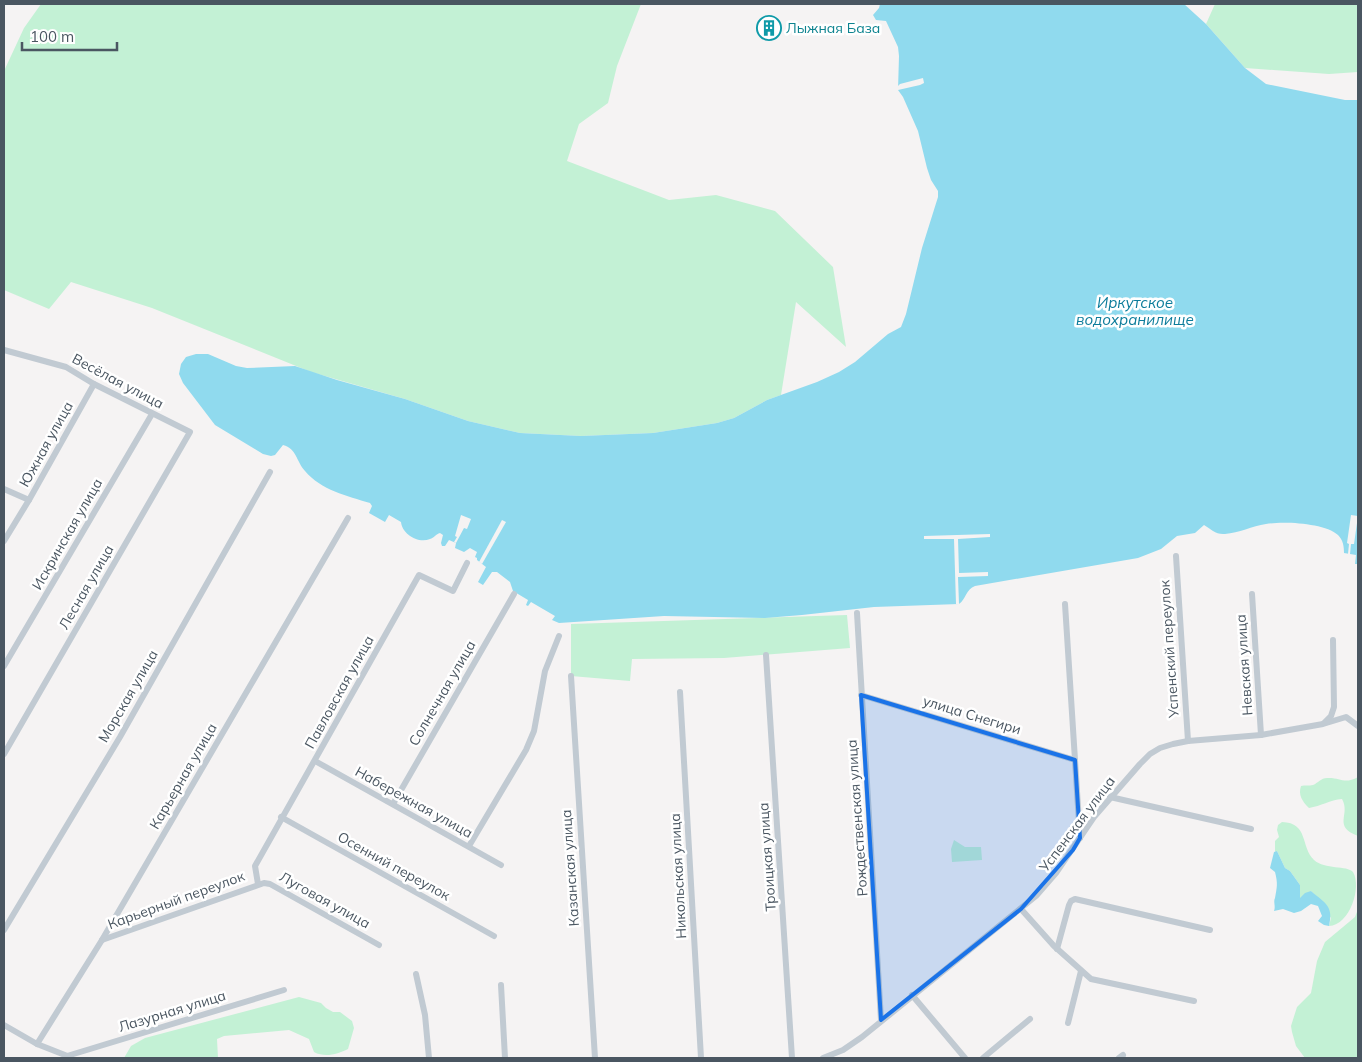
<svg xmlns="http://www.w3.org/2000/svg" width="1362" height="1062" viewBox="0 0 1362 1062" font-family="Mulish,sans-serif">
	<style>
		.green { fill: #c3f1d5 }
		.water { fill: #90daee }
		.pier { fill: #f5f3f3 }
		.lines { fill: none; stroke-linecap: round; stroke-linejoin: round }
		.street { stroke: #c1cad2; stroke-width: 6 }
		.marked { fill: #1a73e8; fill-opacity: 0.2; stroke: #1a73e8; stroke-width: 4; stroke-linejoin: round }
		.labels { text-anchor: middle; stroke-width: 5; stroke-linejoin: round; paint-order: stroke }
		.culture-label { font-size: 14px; fill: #0d838f; stroke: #fff; text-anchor: start }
		.street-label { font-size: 14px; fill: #4a5661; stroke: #fff }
		.water-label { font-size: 15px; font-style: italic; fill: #0c7c9b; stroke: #fff }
	</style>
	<rect width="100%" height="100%" fill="#f5f3f3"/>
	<g class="green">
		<path d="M41,4H641L617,66L608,103L579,124L567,161L669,200L716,195L775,211L833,267L846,347L796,302L781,395L767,400L734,418L717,423L653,433L581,436L520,433L468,421L405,399L311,372L152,308L71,282L49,309L4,290V71L24,28Z"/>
		<path d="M1215,4H1358V72L1329,74L1245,68L1206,24Z"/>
		<path d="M847,615L850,648L724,658L632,659L630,681L571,676V624Z"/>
		<path d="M1358,777V836C1332,826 1351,815 1342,799C1330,800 1321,806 1309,808C1302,801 1298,795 1301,786C1305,785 1309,786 1313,785C1318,783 1321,778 1327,778C1340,777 1344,785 1358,777Z"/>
		<path d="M1282,822C1309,823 1300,846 1314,860C1325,870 1347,865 1353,872C1362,887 1350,925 1329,926L1331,918L1315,895L1311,891L1300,899V885L1290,871L1285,868L1277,851L1275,852V841L1279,837L1277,830L1278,825Z"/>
		<path d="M954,840L965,847H981L982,860L952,862L951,849Z"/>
		<path d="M1358,909V1058H1305L1296,1046L1292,1032L1291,1026L1297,1007L1311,993L1317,961L1325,942L1355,917Z"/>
		<path d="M299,997L321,1003L326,1008L333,1012H340L352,1021L354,1028L348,1049C338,1054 325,1058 314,1052L309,1039L289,1030L224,1036L217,1039L218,1058H124L131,1046L145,1038Z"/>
	</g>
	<g class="water">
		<path d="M880,4H1184L1206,24L1245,68L1266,84L1345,100H1358V564H1355L1356,555L1344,553C1344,546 1343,540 1338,535C1325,523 1283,521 1266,524C1252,526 1239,533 1225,534C1216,535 1211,529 1204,525L1195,533L1177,536L1161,549L1138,558L975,586C966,589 966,599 959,604L874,607L802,615L765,618L664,616L559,623L552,620L555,616L531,602L528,606L526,605L528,600L513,591L510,582L497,572H492L483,585L478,582L486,567L477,560V558L475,557L477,552L470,548L464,552L455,548L456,543L449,540L445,546H442L441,543L443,535L440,533C436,534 434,538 430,539C418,544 402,534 401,522L389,515L385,522L369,513L372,506L370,503C347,496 321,490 305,471C296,461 297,449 283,445L275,455L271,456L263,454L215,425L183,383L179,374L181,364L186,357L196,354H208L236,366L247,368L295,366L337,380L405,399L468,421L520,433L581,436L653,433L717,423L734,418L767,400L817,382L839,372L855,362L888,334L901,327L906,314L922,248L938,197V191L931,180L927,168L918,131L903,97L898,90L899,56L898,47L886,21L876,20L873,15L879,8Z"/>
		<path d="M1277,851L1285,868L1290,871L1300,885V898L1305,893L1311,891C1325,903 1334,906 1329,926L1324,925L1318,921L1322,916L1318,906L1311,904L1301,911L1294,913L1283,909L1274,911C1276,906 1273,902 1275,898C1277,887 1278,884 1275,872L1270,868L1274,852Z"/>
	</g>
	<g class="pier">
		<path d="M923,78L924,83L920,85L898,90L897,87L900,84Z"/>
		<path d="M461,515L471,519L467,529L464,528L456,543L454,542L457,537L455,536Z"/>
		<path d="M1351,515L1358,516L1354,544H1351L1350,554H1348L1349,544L1347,543Z"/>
		<path d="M502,520L506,522L482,564L479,562Z"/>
		<path d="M990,534V537L958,539L959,573L988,572V576L958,577L959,604H956L954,539H924V536Z"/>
	</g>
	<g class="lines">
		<g class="street">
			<path d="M4,350L66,367L94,384L190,432L4,754"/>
			<path d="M4,489L29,500"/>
			<path d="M4,541L29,500L94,384"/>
			<path d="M1176,556L1188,741"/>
			<path d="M1252,594L1261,735"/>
			<path d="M1065,604L1075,760"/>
			<path d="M857,613L881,1020"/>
			<path d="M766,655L792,1058"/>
			<path d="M4,666L152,414"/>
			<path d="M571,676L595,1058"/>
			<path d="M680,692L701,1058"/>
			<path d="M861,695L1075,760L1080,838"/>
			<path d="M1324,723L1331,716L1334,707L1333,640"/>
			<path d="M315,761L501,865"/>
			<path d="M1110,797L1251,829"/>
			<path d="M393,804L514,594"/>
			<path d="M281,817L494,936"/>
			<path d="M469,846L526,750L534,731L545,671L559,636"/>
			<path d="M258,884L255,866L419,575L453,591L467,563"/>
			<path d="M1021,909L1054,946L1091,979L1194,1001"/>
			<path d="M4,930L120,737L270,472"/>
			<path d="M102,940L264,883L270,884L379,945"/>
			<path d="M1057,949L1069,905L1071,901L1075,899L1210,930"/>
			<path d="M416,974L425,1015L429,1058"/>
			<path d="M501,985L505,1058"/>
			<path d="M912,995L965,1058"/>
			<path d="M1068,1023L1081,971"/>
			<path d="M4,1025L37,1044L70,1057"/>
			<path d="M37,1044L102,940L348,518"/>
			<path d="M67,1056L284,990"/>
			<path d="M823,1058L843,1050L862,1037L1036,896L1056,873L1094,817L1140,764L1150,754L1160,748L1173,744L1188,741L1261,735L1323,724L1346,717L1358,726"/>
			<path d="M983,1058L1030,1019"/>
			<path d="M1119,1058L1123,1055"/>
		</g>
	</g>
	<path class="marked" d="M861,695L1075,760L1080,838L1073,850L1021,909L881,1020Z"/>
	<defs>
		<symbol id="building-ring" viewBox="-11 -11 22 22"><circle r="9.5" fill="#fff" stroke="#0f9aa8" stroke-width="1.5"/><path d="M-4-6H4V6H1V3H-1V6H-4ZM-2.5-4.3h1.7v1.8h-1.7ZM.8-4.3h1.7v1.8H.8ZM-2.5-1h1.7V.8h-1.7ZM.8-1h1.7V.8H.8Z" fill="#0f9aa8"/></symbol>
	</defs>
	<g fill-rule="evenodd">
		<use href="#building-ring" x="755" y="14" width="28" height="28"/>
	</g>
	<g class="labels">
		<g class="culture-label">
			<text x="786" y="33">Лыжная База</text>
		</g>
		<g class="street-label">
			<text transform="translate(118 381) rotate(28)" y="5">Весёлая улица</text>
			<text transform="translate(46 444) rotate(-61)" y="5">Южная улица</text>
			<text transform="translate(67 534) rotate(-60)" y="5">Искринская улица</text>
			<text transform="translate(86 587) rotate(-60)" y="5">Лесная улица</text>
			<text transform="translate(1169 649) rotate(-94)" y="5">Успенский переулок</text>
			<text transform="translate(1244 665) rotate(-94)" y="5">Невская улица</text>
			<text transform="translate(339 692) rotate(-61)" y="5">Павловская улица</text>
			<text transform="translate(442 693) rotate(-60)" y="5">Солнечная улица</text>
			<text transform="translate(128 696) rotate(-60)" y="5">Морская улица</text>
			<text transform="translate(972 715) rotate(17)" y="5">улица Снегири</text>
			<text transform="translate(183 776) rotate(-60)" y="5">Карьерная улица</text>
			<text transform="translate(414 802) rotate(29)" y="5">Набережная улица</text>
			<text transform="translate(857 818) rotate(-94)" y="5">Рождественская улица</text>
			<text transform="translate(1077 824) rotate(-53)" y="5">Успенская улица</text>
			<text transform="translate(767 857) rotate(-94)" y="5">Троицкая улица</text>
			<text transform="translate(394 866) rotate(29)" y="5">Осенний переулок</text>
			<text transform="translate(570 868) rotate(-94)" y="5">Казанская улица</text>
			<text transform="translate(678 876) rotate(-93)" y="5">Никольская улица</text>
			<text transform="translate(176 900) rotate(-20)" y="5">Карьерный переулок</text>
			<text transform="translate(325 900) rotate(29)" y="5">Луговая улица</text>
			<text transform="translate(172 1011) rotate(-17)" y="5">Лазурная улица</text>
		</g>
		<g class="water-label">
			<text x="1135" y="308">Иркутское<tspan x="1135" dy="17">водохранилище</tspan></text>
		</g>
	</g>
	<rect width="1362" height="1062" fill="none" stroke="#4a5661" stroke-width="10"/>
	<path d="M22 42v8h95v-8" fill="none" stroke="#4a5661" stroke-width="2.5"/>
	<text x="30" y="42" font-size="15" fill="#4a5661" stroke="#ffffff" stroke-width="4" paint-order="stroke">100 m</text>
</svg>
